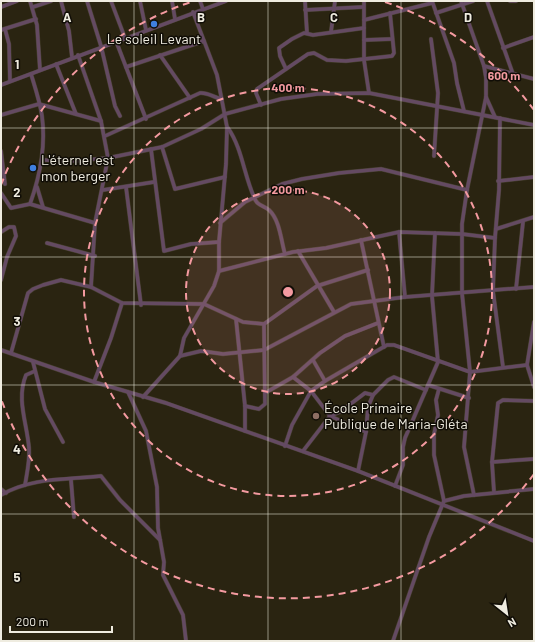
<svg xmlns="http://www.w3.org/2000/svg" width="535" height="642" viewBox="0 0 535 642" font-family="Barlow,sans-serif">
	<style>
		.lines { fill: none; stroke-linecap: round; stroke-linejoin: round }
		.minor-casing { stroke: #46402e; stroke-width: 4.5 }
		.minor { stroke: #644a62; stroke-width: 3.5 }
		.grid { fill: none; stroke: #efece0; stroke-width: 1; stroke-opacity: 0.55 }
		.ring { fill: none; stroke: #f49aa0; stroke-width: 2; stroke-dasharray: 7 5 }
		.shop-dot { fill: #3f7fe0; stroke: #100d06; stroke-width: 1.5 }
		.education-dot { fill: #8d6e63; stroke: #100d06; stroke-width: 1.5 }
		.labels { text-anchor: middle; stroke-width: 3; stroke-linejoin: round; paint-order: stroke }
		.poi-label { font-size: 14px; fill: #efece0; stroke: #100d06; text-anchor: start }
		.grid-label { font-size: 13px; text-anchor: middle; font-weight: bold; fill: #efece0; stroke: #100d06; stroke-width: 3; stroke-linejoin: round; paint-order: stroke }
		.centre { fill: #f49aa0; stroke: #100d06; stroke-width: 2 }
		.ring-label { font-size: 12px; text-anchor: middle; font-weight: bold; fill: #f49aa0; stroke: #100d06; stroke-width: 3; stroke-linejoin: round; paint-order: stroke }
	</style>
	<rect width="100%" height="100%" fill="#2a2411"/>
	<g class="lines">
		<defs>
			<g id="minor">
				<path d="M30,1L37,25L40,70"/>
				<path d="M61,1L69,31L72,57"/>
				<path d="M87,1L101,46L115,106L120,116"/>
				<path d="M111,1L125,38"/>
				<path d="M140,1L146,30"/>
				<path d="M172,1L175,19"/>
				<path d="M200,1L203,9"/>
				<path d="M305,1L307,33"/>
				<path d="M364,1V60L369,93"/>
				<path d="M432,1L454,63L457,83L464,111"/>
				<path d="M461,1L484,66L486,78V97L467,190L462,224V293L470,372L464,447L474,495"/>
				<path d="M487,1L513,74"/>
				<path d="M510,1H516"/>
				<path d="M1,7L17,1"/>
				<path d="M33,7L51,1"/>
				<path d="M305,10L363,7"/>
				<path d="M436,13L473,1"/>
				<path d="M364,20L432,3"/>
				<path d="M5,29L9,44L10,81"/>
				<path d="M1,30L36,19"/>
				<path d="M331,32L335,1"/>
				<path d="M431,39L438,93L434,156"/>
				<path d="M364,40L392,39"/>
				<path d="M116,41L146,119"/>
				<path d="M503,48L534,37"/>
				<path d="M78,55L101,121L108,158L95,223L91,287"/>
				<path d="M160,55L190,98"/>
				<path d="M56,64L76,114"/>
				<path d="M484,66L534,79"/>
				<path d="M126,67L204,41"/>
				<path d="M286,69L280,56L279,48L292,39L304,33L313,35L364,28"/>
				<path d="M1,85L226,1"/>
				<path d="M486,97L495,117"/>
				<path d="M261,105L256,93L257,89L308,54L314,53L327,60L346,61L392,56L394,53L390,13"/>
				<path d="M1,115L39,104L101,121"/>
				<path d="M500,118L499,190L495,238L493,291L503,367"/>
				<path d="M228,128C242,148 244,175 254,197C257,206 263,205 269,210C280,220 281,241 285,254"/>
				<path d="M105,136L200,93C208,92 214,98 222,99"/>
				<path d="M162,147L175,189L225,177"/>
				<path d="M151,149L164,251L191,244L219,242"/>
				<path d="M1,151L5,184"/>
				<path d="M42,160L75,161L108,158L162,147L201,129L225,114L281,99L317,94L369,93L534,125"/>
				<path d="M498,181L534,177"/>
				<path d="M37,187L43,207"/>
				<path d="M126,187L141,305"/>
				<path d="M103,190L154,182"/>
				<path d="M1,193L11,208L30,204L95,223"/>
				<path d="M30,204C40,176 46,146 42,116C40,102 35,87 31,74"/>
				<path d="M220,223L245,202L282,184L302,179L339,173L381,169L467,190"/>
				<path d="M496,229L534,217"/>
				<path d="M1,232L9,227H14L16,236L7,257L1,280"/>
				<path d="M399,232L405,297"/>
				<path d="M361,240L384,347"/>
				<path d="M47,243L95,256"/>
				<path d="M298,251L334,312"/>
				<path d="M219,271L293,252L326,248L399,232L462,234L495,238"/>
				<path d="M516,289L523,222"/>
				<path d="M236,319L245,406V431"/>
				<path d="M534,322L527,365L534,387"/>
				<path d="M1,350L94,382L166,403L358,471L534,541"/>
				<path d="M11,353L28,293L33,289L43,285L61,280L91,287L122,303L204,304L243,322L264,324L317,286L368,270"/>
				<path d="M180,356L201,351L223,354L264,350L351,304L405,297L534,287"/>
				<path d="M313,360L325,381"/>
				<path d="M33,362L45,409L63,442"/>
				<path d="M293,377L311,391L330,416L366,432"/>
				<path d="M94,382L111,338L122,303"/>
				<path d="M428,385L469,398"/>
				<path d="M439,389L436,400L438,415L434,434V455L444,501"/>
				<path d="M128,392L146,431L157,487L158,528L164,562L163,575L183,615L186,641"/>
				<path d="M265,393L293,377L320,353L345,336L378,323"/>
				<path d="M143,397L180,356L184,338L214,286L219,271V242L226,164L227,127L217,75L193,12"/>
				<path d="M245,406L259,409L265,404L264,324"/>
				<path d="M285,446L292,425L311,391L325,381L387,345H394L470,372L527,365"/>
				<path d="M303,451L330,416L340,412L365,393L373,395L388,380L394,377L426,390"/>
				<path d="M492,462L534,459"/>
				<path d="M358,471L366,432L368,407L373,395"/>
				<path d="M71,480L74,517"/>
				<path d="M25,485C27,473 30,460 29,448C27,423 16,399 26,375L35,371"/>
				<path d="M395,486L403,465V447L405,438L438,362L432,296L435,233"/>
				<path d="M1,489L6,493"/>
				<path d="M494,492L492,462L498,403L503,400L534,401"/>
				<path d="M1,495C32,477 67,480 101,476L120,500L160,540"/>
				<path d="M393,641L429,537L444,501L464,496L534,489"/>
			</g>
		</defs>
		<use href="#minor" class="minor-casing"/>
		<use href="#minor" class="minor"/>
	</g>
	<path class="grid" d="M134,1V641M268,1V641M401,1V641M1,128H534M1,257H534M1,385H534M1,514H534"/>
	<circle cx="288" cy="292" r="102" fill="#f49aa0" fill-opacity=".12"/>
	<g class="ring">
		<circle cx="288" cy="292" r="102"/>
		<circle cx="288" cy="292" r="204"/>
		<path d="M534 474A306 306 0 0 1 1 399M1 185A306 306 0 0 1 191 2M385 2A306 306 0 0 1 534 110"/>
	</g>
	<g class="shop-dot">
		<circle cx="154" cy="24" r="4"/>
		<circle cx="33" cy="168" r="4"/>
	</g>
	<circle class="education-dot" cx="316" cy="416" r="4"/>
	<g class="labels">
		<g class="poi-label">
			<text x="154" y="44" text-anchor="middle">Le soleil Levant</text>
			<text x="41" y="165">L'éternel est<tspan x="41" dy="16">mon berger</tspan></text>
			<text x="324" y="413">École Primaire<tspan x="324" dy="16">Publique de Maria-Gléta</tspan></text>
		</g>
	</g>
	<g class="grid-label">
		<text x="67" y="22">A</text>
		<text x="201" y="22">B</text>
		<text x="334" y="22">C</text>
		<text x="468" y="22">D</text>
		<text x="17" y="69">1</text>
		<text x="17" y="197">2</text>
		<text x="17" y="326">3</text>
		<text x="17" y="454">4</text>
		<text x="17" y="582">5</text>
	</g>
	<circle cx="288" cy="292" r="6" class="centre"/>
	<g class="ring-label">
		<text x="504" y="80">600 m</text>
		<text x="288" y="92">400 m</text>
		<text x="288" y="194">200 m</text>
	</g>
	<rect width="535" height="642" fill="none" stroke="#efece0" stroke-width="4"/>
	<g transform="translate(507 614) rotate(150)" stroke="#100d06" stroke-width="3" paint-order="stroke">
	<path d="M0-3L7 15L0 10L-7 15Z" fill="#efece0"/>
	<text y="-6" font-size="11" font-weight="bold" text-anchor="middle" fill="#efece0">N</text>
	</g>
	<path d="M10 626v6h102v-6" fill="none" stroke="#efece0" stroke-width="2"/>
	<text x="16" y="626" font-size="12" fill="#efece0" stroke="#100d06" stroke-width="3" paint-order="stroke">200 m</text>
</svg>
